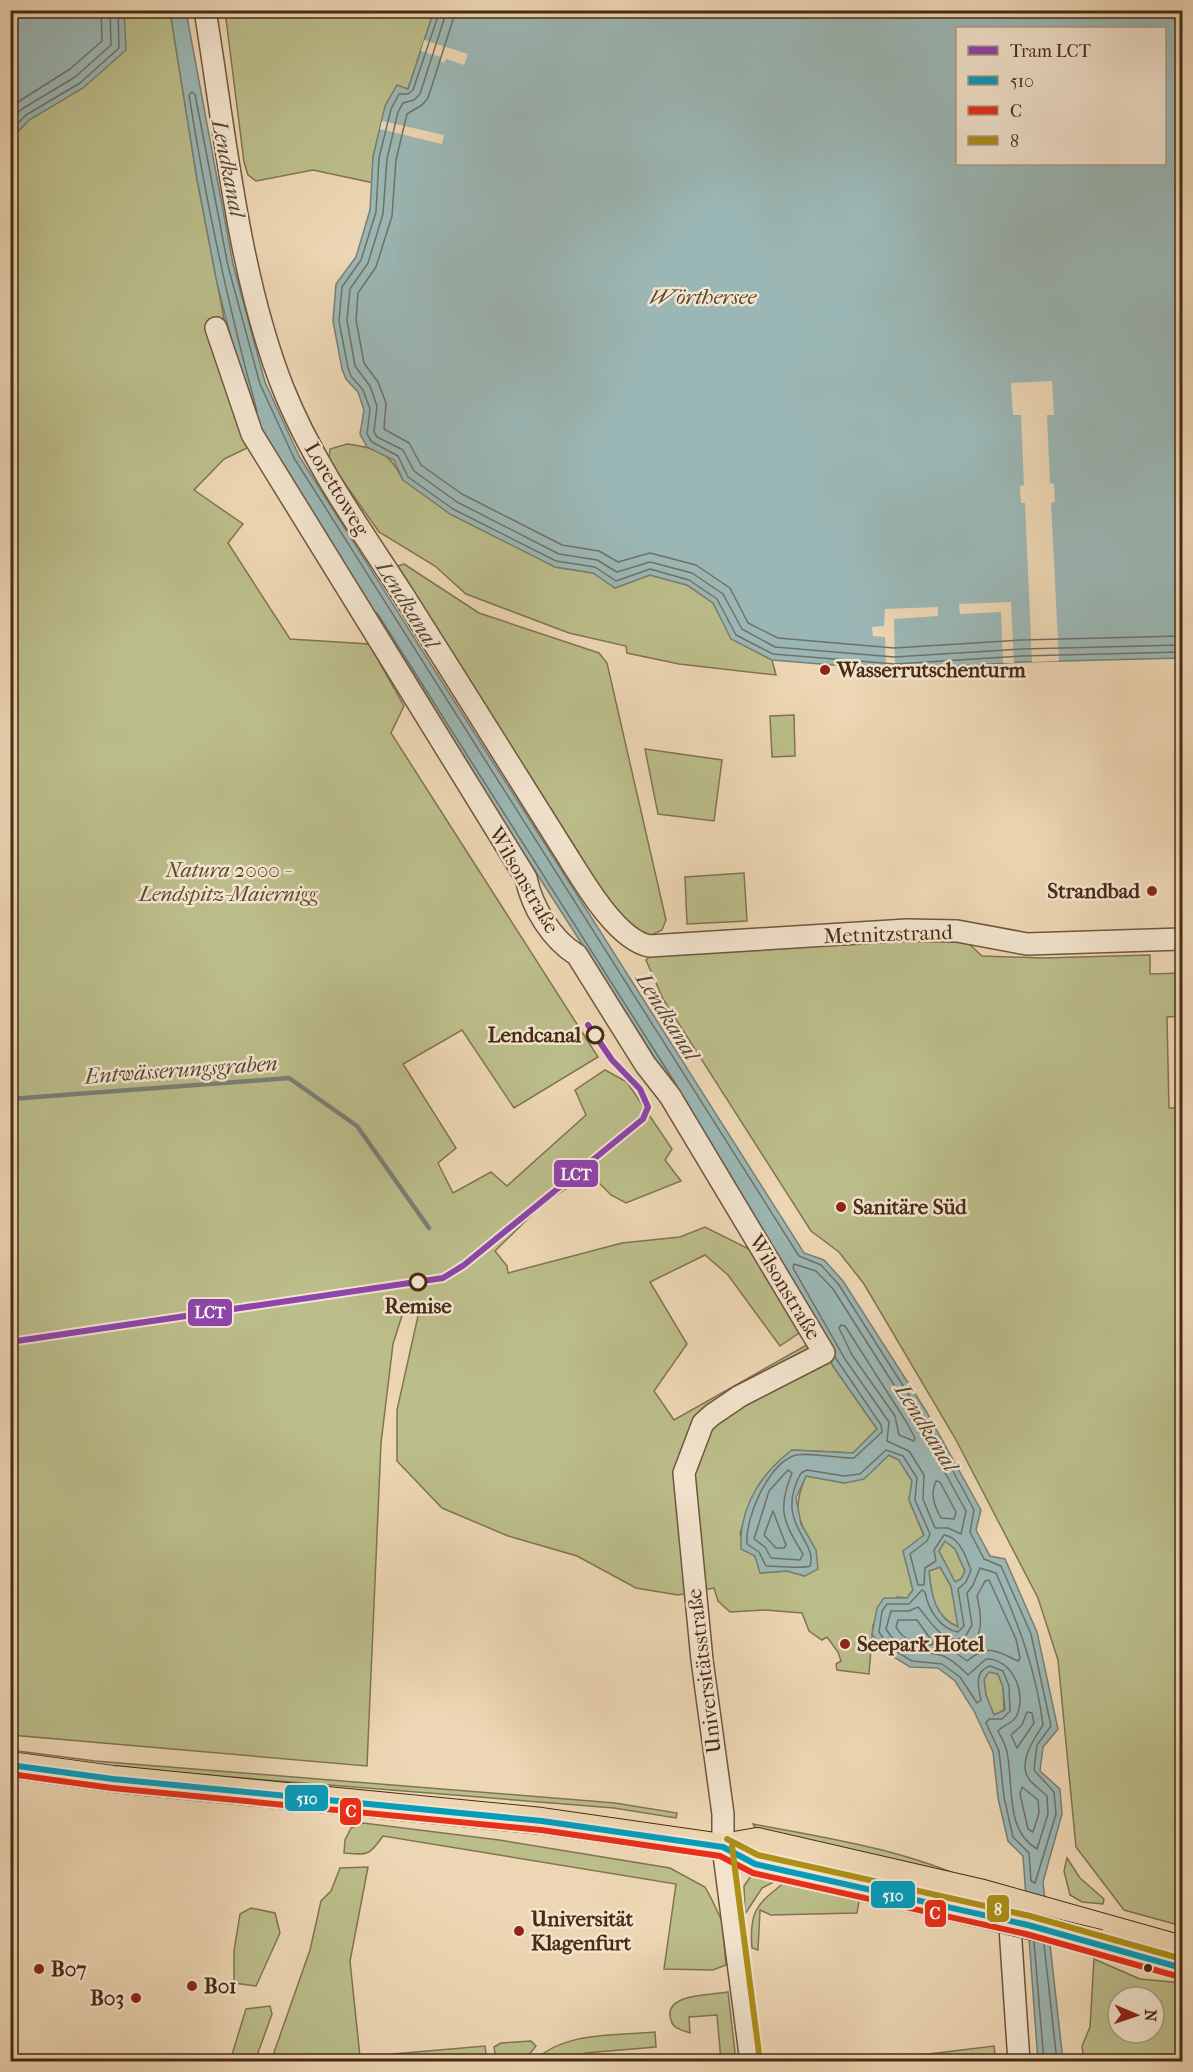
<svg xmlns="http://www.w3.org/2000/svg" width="1193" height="2072" viewBox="0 0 1193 2072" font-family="'IM FELL French Canon',serif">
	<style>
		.green { fill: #bbbd8a; stroke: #817450; stroke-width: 1.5; fill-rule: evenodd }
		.water { fill: #9bb7b5; stroke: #797f75; stroke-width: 1.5; fill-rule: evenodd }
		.pier { fill: #edd6b3 }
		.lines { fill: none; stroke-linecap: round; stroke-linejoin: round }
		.shore { stroke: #717165; stroke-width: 1.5 }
		.stream { stroke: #797f75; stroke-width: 4.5 }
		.minor-casing { stroke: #70563c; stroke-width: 24 }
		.major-casing { stroke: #472b15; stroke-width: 28 }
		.minor { stroke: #f3e4ce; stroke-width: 21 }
		.major { stroke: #edd6b3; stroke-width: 26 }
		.major-bridge-casing { stroke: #472b15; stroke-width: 28; stroke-linecap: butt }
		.major-bridge { stroke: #edd6b3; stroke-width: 26 }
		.bus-1-casing { stroke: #f3e4ce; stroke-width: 10 }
		.bus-2-casing { stroke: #f3e4ce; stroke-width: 10 }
		.bus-3-casing { stroke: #f3e4ce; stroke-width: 10 }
		.bus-1 { stroke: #079cbc; stroke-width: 6 }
		.bus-2 { stroke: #e6301a; stroke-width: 6 }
		.bus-3 { stroke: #ad8f19; stroke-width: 6 }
		.tram-1-casing { stroke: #f3e4ce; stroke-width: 10 }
		.tram-1 { stroke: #8e44ad; stroke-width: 6 }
		.poi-dot { fill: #8f2418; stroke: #f3e4ce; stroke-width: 2 }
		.stop-dot { fill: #f3e4ce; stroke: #472b15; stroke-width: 3 }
		.bus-dot { fill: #472b15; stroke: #f3e4ce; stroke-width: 2 }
		.labels { text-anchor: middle; stroke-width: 5; stroke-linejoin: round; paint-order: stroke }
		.street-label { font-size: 21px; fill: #472b15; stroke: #f3e4ce }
		.poi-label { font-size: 21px; font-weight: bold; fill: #472b15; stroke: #f3e4ce; text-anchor: start }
		.park-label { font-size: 21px; font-style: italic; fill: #5e482c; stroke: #f3e4ce }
		.stop-label { font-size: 21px; font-weight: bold; fill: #472b15; stroke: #f3e4ce; text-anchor: end }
		.water-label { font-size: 22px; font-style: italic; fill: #584735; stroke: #f3e4ce }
		.line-badge { stroke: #f3e4ce; stroke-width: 2 }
		.badge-label { font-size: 16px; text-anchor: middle; font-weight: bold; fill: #fff }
	</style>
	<rect width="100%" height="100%" fill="#edd6b3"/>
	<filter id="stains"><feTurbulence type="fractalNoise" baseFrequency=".00333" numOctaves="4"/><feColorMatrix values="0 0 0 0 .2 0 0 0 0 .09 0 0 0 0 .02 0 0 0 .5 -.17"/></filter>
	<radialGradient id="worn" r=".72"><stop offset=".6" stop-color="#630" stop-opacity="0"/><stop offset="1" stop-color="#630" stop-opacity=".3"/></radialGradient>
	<g class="green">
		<path d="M11,11H170L197,179L249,447L224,459L194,490L243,524L228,543L290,639L369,644L404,706L391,733L598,1057L514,1108L462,1030L403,1064L456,1148L438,1163L453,1193L491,1172L507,1186L586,1115L575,1090L605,1070L627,1082L672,1149L665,1160L681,1181L626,1203L611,1195L585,1169L577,1181L542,1205L495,1251L507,1266L508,1273L622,1243L680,1237L705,1227L753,1251L802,1331L780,1346L728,1275L705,1255L650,1282L687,1344L654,1391L674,1420L819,1338L833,1366L877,1429L853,1453L792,1450C758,1477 752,1493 740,1534L755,1556L761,1573L787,1571L805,1576L816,1550C798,1520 791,1510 806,1476L844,1483L888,1455L899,1460L912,1481L909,1500L924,1536L903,1551L913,1590L907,1598L897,1597L873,1625L869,1674L837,1670L836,1664L841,1661L838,1652L827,1637L822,1640L809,1631L802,1613L765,1610L730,1612L718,1601L714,1588L678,1595L636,1588L577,1556L508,1536L442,1508L397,1461V1410L418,1316L406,1303L393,1344L381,1443L367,1766L11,1735Z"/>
		<path d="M225,11H434L408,89L382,121L373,157L374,183L313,170L256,181L248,175L244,162Z"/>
		<path d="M347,444C377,448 390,452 403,480L555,567L593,573L615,588L650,575L687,585L713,603L732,639L772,660L776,675L679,664L627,653L626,646L569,633L466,594L435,566L379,532L329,461L330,449Z"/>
		<path d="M404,564L479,613L599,653L607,663L666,920L662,930L643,939L631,935L578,859L395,567Z"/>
		<path d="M794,715L795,756L772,757L770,716Z"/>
		<path d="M645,749L722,760L714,821L658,814Z"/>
		<path d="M744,873L747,921L687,924L685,877Z"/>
		<path d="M906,938L965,940L982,956L1043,958L1150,955V974L1182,973V1016L1167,1017L1169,1108H1182V1926L1124,1910L1076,1847L1058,1660L1038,1598L955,1438L864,1284L839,1252L811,1231L663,999L646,960L653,954Z"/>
		<path d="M945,1540L955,1549L965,1571L961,1579L955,1582L939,1551Z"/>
		<path d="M940,1567L951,1586L959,1627C935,1618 931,1595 929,1571Z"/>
		<path d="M989,1672L998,1674L1003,1687L1004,1710L994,1715L986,1695L984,1679Z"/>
		<path d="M10,1750L95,1761L615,1803L677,1813L676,1818L614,1808L94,1766L11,1755Z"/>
		<path d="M363,1823L499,1840L670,1868L705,1887L711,1898L722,1921L726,1965L713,1970L664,1969L676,1884L383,1836C369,1856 368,1855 344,1853L345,1840L351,1828Z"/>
		<path d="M753,1824C828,1838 907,1850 976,1883L883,1857L756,1829Z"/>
		<path d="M1067,1858L1080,1878L1104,1899L1103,1904L1082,1902L1070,1895L1064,1871Z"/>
		<path d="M368,1867L350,1961L360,2057H373V2061H271L310,1950L321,1901L331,1891L340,1868Z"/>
		<path d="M751,1876L783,1877L762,1888L745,1914L744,1886Z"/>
		<path d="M785,1882L860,1896L857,1913L771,1915L760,1910L758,1950L752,1948C749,1911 756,1905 785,1882Z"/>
		<path d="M251,1908L275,1913L280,1933L256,1986L234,1983V1951L240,1914Z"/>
		<path d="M1094,1959L1140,1979L1182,1983V2061H1084L1082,2046L1090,2027ZM1118,1997H1154V2033H1118Z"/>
		<path d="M728,1992L736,2061H721L717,2015L689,2017L690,2033C682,2030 673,2029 671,2020C662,1993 712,1995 728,1992Z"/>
		<path d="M270,2006L272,2014L255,2061H230L246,2009Z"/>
		<path d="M655,2032L656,2047L585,2053V2061H534C565,2031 615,2036 655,2032Z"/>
		<path d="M531,2041L536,2046L524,2061H496L494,2047L501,2043Z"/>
		<path d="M485,2046L487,2061H392L393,2054Z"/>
		<path d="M994,2046L996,2061H922L921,2055Z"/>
	</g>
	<g class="water">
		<path d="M11,10L124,11L126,50L83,88L29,120L11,139Z"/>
		<path d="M170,11H186L233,264L265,382L299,456L804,1253L824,1260L843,1281L926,1411L981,1510L976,1530L990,1556L1005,1559L1037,1632L1058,1729L1043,1747L1040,1771L1060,1789L1062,1814L1043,1882L1063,2061H1038L1023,1856L1008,1841L998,1798L993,1752L974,1711L955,1681L938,1668L910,1667L884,1651L872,1634L877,1608L884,1598H907L913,1590L903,1551L924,1535L909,1500L912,1481L899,1460L889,1455L864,1479L845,1483L806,1476L796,1498L801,1524L816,1550L818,1569L805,1576L787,1571L760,1573L755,1556L741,1549C739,1507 760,1475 792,1450L853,1453L877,1429L833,1366L819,1338L648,1047L292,492L254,425L235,354L217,283L197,179ZM945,1541L955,1549L965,1571L961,1579L955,1582L939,1551ZM940,1567L951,1586L958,1627C935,1618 931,1594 929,1571ZM989,1672L998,1674L1003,1687L1005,1710L994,1715L986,1695L984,1679Z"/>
		<path d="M434,11H1182V658L1021,662L895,670L772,660L731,639L713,603L687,585L650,575L615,588L593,573L555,567L450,514L403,480L394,460L367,447L360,434L364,410L358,392L346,379L342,369L333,321L336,284L356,257L370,210L373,157L385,106L397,85L408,89ZM958,28H1164V164H958Z"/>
	</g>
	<g class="pier">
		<path d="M424,40L468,54L464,65L446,59L444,63L440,61L441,57L421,51Z"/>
		<path d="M382,121L444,135L442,144L380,129Z"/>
		<path d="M1052,381L1054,415H1047L1050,483L1054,484L1055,502L1051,503L1059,661L1032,662L1025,503H1021L1020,486L1024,485L1021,415H1013L1011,383Z"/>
		<path d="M1011,602L1014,663H1003L1001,612L960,614L959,604Z"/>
		<path d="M938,607V616L894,619L895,670H886L885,637L873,636L872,627L884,626L885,609Z"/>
	</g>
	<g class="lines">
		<g class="shore">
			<path d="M440,10L413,90L408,94H399L391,109L379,158L376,212L361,260L342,287L339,321L348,368L351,376L363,390L370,409L367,434L372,442L398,456L408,477L453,509L556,561L595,567L616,581L650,569L689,580L717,599L736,635L773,654L895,664L1021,656L1182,652"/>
			<path d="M447,10L420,94L414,100L403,103L398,112L387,159L383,214L368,263L350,289L347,320L355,366L370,386L377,406L374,432L377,437L403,450L414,471L457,502L559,554L597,560L617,572L650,562L692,573L723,594L742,629L775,647L894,657L1021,649L1182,645"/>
			<path d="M456,10L428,98L422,105L407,114L396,160L392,216L376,267L358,293L356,320L364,363L378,382L386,403L384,429L409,443L421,465L462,494L562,545L599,551L618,562L650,553L696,565L730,588L748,623L778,638L894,648L1021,640L1182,636"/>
			<path d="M10,107L70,69L102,41L101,10"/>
			<path d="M10,120L22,109L75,77L111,45L110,10"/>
			<path d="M10,131L26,115L80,83L119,48L118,10"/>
			<path d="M257,411C228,306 206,202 189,95L192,92L195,94L228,266L260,384L294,458L799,1256L821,1265L839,1285L921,1414L965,1493L974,1510L970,1532L984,1559L1001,1566L1031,1634L1051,1726L1037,1745L1034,1770L1054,1792L1056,1814L1035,1883L1031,1881L1029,1853L1013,1837L1004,1797L999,1751L986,1723L989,1719H1002L1010,1711L1009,1686L1003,1671L990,1666C974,1671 978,1687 981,1700L977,1703L960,1677L942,1664L912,1661L889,1647L879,1632L882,1611L887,1604H909L922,1590L925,1592C928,1609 940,1629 958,1632L964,1626L958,1589L966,1582L971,1570C966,1557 960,1537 944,1535L934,1550L936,1561L925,1568L924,1585H918L910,1554L927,1541L930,1534L915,1500L917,1478L903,1456L886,1450L860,1474L844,1476L807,1470L801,1473C773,1524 819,1541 810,1566C805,1569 775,1566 766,1566L759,1552L747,1544C745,1518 767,1467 793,1456C805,1451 839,1459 854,1458L882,1432L881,1425L835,1357"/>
			<path d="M377,613L677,1086"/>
			<path d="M794,1264L816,1271L833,1289L915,1418L966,1511L961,1534L948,1528H935L923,1499L924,1475L909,1451L887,1441L889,1422L845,1359L793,1268Z"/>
			<path d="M841,1325L845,1326L907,1423L915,1438L914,1441L899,1435L895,1416L852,1355L839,1328Z"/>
			<path d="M788,1470L792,1473C777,1510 783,1521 803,1554L800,1560L771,1558L765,1547L754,1539L769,1491Z"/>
			<path d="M936,1481L940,1482L956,1512L954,1519L941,1518C934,1505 930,1495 936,1481Z"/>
			<path d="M773,1511L786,1545L784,1548H776L764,1535Z"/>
			<path d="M980,1568L996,1573C1018,1623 1036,1669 1043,1725C1035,1738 1017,1762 1029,1779C1033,1785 1041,1790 1047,1796L1048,1814L1037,1849C1003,1830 1015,1780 1006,1748C1004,1742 1001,1737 998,1731C1003,1725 1012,1724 1016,1717C1028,1694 1012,1658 986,1659L968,1675C961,1668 950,1657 940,1655C915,1649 903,1657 886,1629L891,1611H909L918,1607C930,1620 943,1647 965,1637L972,1625L967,1593L973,1585Z"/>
			<path d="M989,1580L1016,1639L1020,1658L1018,1661C996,1651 989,1643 967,1661L956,1653L957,1649C986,1644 982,1618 977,1596L985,1581Z"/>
			<path d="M898,1620H917L934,1644C920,1648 903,1640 896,1627Z"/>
			<path d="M1027,1712L1032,1713L1034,1723L1017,1748L1011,1735L1022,1725Z"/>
			<path d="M1022,1787L1038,1800L1039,1813L1033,1832L1028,1829L1020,1794Z"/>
			<path d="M1034,1942L1044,2062"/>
			<path d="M1044,1944L1057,2062"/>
		</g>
		<path class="stream" d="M10,1099L289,1078L357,1126L429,1228"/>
		<defs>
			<g id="minor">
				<path d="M205,10C225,132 238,274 283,388C312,461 359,527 402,593C456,678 509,763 563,849C581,877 615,939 649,946L907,930L957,931L1027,944L1182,939"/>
				<path d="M216,328L252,434L526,878C532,907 551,939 577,955L645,1064L670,1096L824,1353L740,1396L712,1415L703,1423L684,1473L702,1660L723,1814V1847L751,2062"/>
				<path d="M1009,1912L1019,2062"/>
			</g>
			<g id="major">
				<path d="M10,1765L113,1779L542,1821L723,1847L757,1841L983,1893L1182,1949"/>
				<path d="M723,1847L755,1864L979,1914"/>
				<path d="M1100,1943L1182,1968"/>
			</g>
		</defs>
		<use href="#minor" class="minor-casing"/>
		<use href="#major" class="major-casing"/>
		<use href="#minor" class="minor"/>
		<use href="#major" class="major"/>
		<defs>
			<path id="major-bridge" d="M979,1914L1100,1943"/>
		</defs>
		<use href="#major-bridge" class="major-bridge-casing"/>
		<use href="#major-bridge" class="major-bridge"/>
		<defs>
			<path id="bus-1" d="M10,1765L113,1779L542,1821L723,1847L755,1864L1028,1925L1182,1968"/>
			<path id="bus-2" d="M10,1774L112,1788L541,1830L720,1856L753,1873L1026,1934L1180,1977"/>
			<g id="bus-3">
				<path d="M727,1839L758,1855L1030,1916L1182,1959"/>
				<path d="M732,1846L760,2061"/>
			</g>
		</defs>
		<use href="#bus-1" class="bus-1-casing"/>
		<use href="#bus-2" class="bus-2-casing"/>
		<use href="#bus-3" class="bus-3-casing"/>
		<use href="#bus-1" class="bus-1"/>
		<use href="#bus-2" class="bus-2"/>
		<use href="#bus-3" class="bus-3"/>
		<defs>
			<path id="tram-1" d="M10,1342L443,1278L464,1265L643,1119L648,1107L640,1089L612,1060L588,1025"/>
		</defs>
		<use href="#tram-1" class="tram-1-casing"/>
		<use href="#tram-1" class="tram-1"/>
	</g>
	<g class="poi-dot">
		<circle cx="825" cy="670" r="6"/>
		<circle cx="1152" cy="891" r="6"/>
		<circle cx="841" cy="1207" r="6"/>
		<circle cx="845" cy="1644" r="6"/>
		<circle cx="519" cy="1931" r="6"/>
		<circle cx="39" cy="1969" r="6"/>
		<circle cx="192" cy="1986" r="6"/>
		<circle cx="136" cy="1998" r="6"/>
	</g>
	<g class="stop-dot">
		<circle cx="595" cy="1035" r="8"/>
		<circle cx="418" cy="1282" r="8"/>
	</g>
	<circle class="bus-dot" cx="1148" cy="1968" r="5"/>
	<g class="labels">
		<g class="street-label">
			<text transform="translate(337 489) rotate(59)" y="7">Lorettoweg</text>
			<text transform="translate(524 880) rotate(60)" y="7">Wilsonstraße</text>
			<text transform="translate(888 934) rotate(-2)" y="7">Metnitzstrand</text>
			<text transform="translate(785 1287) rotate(59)" y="7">Wilsonstraße</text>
			<text transform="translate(704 1671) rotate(-97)" y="7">Universitätsstraße</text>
		</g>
		<g class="poi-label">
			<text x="837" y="677">Wasserrutschenturm</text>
			<text x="1140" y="898" text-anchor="end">Strandbad</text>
			<text x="853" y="1214">Sanitäre Süd</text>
			<text x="857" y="1651">Seepark Hotel</text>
			<text x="531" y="1926">Universität<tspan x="531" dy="24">Klagenfurt</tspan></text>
			<text x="51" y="1976">B07</text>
			<text x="204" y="1993">B01</text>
			<text x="124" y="2005" text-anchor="end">B03</text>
		</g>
		<g class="park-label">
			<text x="228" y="877">Natura 2000 -<tspan x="228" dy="24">Lendspitz-Maiernigg</tspan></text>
		</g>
		<g class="stop-label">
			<text x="581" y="1042">Lendcanal</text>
			<text x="418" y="1313" text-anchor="middle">Remise</text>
		</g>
		<g class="water-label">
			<text transform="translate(229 168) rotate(79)" y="8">Lendkanal</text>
			<text x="703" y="304">Wörthersee</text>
			<text transform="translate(408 604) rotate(58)" y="8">Lendkanal</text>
			<text transform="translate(668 1016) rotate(58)" y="8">Lendkanal</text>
			<text transform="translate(181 1069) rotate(-4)" y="8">Entwässerungsgraben</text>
			<text transform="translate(927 1427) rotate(58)" y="8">Lendkanal</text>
		</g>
	</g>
	<g class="line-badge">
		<rect x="553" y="1159" width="46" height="29" rx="6" fill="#8e44ad"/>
		<rect x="187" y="1298" width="46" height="29" rx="6" fill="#8e44ad"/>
		<rect x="284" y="1784" width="45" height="28" rx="6" fill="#079cbc"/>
		<rect x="339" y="1797" width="23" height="29" rx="6" fill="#e6301a"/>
		<rect x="870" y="1880" width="46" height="29" rx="6" fill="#079cbc"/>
		<rect x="986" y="1894" width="24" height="29" rx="6" fill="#ad8f19"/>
		<rect x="924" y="1899" width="23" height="29" rx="6" fill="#e6301a"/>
	</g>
	<g class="badge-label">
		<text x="576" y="1180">LCT</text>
		<text x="210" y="1318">LCT</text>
		<text x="307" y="1804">510</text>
		<text x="351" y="1817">C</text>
		<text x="893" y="1901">510</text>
		<text x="998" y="1915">8</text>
		<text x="935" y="1919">C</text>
	</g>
	<rect width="1193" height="2072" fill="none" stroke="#edd6b3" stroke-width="36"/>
	<rect x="12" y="12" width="1169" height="2048" fill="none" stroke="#472b15" stroke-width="3"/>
	<rect x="18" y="18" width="1157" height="2036" fill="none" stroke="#472b15" stroke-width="1.5"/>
	<rect x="956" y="27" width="210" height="138" fill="#f3e4ce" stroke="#ae9a84" stroke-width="1.5"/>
	<rect x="968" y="46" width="30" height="9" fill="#8e44ad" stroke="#ae9a84" stroke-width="1.5"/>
	<text x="1010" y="57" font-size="18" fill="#472b15">Tram LCT</text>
	<rect x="968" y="76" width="30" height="9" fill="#079cbc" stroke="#ae9a84" stroke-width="1.5"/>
	<text x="1010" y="87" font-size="18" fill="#472b15">510</text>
	<rect x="968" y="106" width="30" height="9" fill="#e6301a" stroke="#ae9a84" stroke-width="1.5"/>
	<text x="1010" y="117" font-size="18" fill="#472b15">C</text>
	<rect x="968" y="136" width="30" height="9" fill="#ad8f19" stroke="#ae9a84" stroke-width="1.5"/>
	<text x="1010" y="147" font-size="18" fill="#472b15">8</text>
	<g transform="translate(1136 2015) rotate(92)"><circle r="28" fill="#f3e4ce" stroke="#ae9a84" stroke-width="1.5"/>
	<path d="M0-4.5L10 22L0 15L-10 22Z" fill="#8f2418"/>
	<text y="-9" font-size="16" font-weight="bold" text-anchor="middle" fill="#472b15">N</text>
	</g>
	<rect width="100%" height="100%" filter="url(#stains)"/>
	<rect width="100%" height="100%" fill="url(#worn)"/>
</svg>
